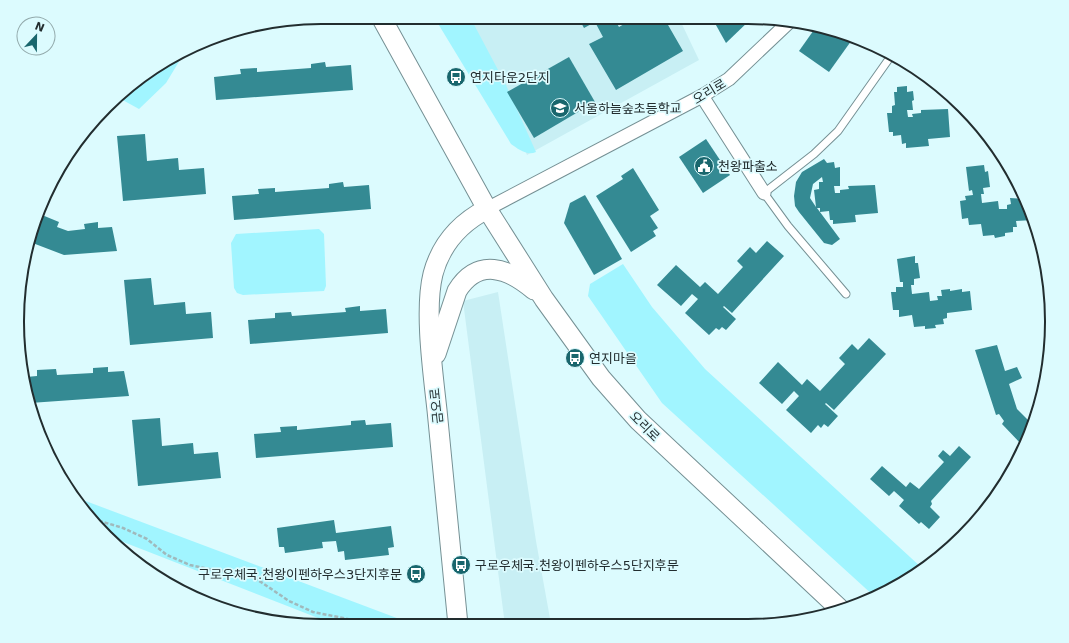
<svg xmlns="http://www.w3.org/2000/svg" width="1069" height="643" viewBox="0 0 1069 643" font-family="'DejaVu Sans','Noto Sans KR',sans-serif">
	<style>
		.built { fill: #c8eff4 }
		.green { fill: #a1f5ff }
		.building { fill: #348a93; fill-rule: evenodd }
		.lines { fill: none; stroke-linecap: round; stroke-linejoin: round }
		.service-casing { stroke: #759094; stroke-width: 9 }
		.minor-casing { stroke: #759094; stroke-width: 15 }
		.secondary-casing { stroke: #759094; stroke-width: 21 }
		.path { stroke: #a0b9bc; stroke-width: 2.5; stroke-dasharray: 4 2; stroke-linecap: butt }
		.service { stroke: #fff; stroke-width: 7 }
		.minor { stroke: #fff; stroke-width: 13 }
		.secondary { stroke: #fff; stroke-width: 19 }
		.labels { text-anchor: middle; stroke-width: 3.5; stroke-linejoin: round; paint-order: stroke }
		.poi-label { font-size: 13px; fill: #222d2f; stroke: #dcfbfe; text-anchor: start }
		.street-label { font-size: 13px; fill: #222d2f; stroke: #dcfbfe }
		.rim { fill: none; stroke: #222d2f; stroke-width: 2 }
	</style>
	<rect width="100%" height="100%" fill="#dcfbfe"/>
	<g class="built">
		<path d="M468,17L679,18L699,60L527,155Z"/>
		<path d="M498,292L536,541L551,624L505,625L463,301Z"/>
	</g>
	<g class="green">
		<path d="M434,17H470L506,85L536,152C527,156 518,149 511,144Z"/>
		<path d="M183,55L166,83L139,109L119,98L136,80Z"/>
		<path d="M319,229L324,234L326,286L324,291L243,295L237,293L234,288L231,243L236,234Z"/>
		<path d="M623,264L652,307L705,369L922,568L900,585L875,597L662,403L588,296L590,284Z"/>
		<path d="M75,497L410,623V625H336L113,538L80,507Z"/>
	</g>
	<g class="building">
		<path d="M578,17H613L619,27L636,17L664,18L683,51L616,90L589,44L603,37L595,22L584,28Z"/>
		<path d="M712,18H752L726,43Z"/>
		<path d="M816,27L846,33L854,37L829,72L799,51Z"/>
		<path d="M569,57L595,102L534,138L507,92Z"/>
		<path d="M325,62L326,67L351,65L353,90L216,100L214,77L241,74L240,69L257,68V72L311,68V64Z"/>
		<path d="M907,86V92L913,91L914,100L912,101L913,110H907L908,117H913L912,114L921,113V110L948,109L950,137L928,139L929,146L906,148V143L902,144L901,135L893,136V132H889L887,113H892V106L895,105L894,92H897V87Z"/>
		<path d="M145,134L147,161L178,158L179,170L204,168L206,194L123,201L117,136Z"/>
		<path d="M706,139L730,175L703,193L679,157Z"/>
		<path d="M824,159L827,163L834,162L835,168L840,167V186H834L835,193H840V190L849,189L848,186L875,185L878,213L855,215L856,222L833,224V220H830L829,211L820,212V208H817L840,239L832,245L824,243L799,212L795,206L794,196L796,182L802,172ZM822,177L823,182H819V189L814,190L816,207L810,198L813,184Z"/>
		<path d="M984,165L985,172L988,171L990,187L983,188L984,194H981L982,203L998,201L999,209H1007V205L1011,204L1010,198L1025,199L1033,220L1016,221L1017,227H1013V232L1005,233V236L995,238L994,235L983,236L981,224L969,225L968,218L962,219L960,201L966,200L965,196L973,195L972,190L969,191L966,167Z"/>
		<path d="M633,168L659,210L650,216L658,228L653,231L656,236L631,252L596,196L623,179L621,176Z"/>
		<path d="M343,182L344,187L369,185L371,209L234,220L232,196L259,194L258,189L275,188V192L329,188V184Z"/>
		<path d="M585,195L622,259L594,275L564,223L570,203Z"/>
		<path d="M42,215L59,222L57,227L68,231L85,229L84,224L98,222V228L112,227L117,251L64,255L30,242L33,224L36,219L40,221Z"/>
		<path d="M767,241L784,256L732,313L724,306L723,307L736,319L726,330L722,327L719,330L716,328L709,335L685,313L698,299L692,294L681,306L657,285L676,265L700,287L705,282L718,294L743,267L737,261L750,247L756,253Z"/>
		<path d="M915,256V263H918L920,278L914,279V285H911L912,294L929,292L930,301L938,300L937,296H942L941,290L950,289V291L962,289V292L970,291L972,310L947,313V318L943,319L944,324L935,325L936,328L925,329V326L914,327L912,315L899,317V310H893L891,292H896V287H903V282H900L897,259Z"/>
		<path d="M151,278L154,305L185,302L186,314L211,312L213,338L130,345L124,280Z"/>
		<path d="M360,306V311L386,309L388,333L250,344L248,320L275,318V313L291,312L292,316L346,312L345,308Z"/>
		<path d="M869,338L886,354L834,410L826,403L825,404L838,416L828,427L824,424L821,428L818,425L811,433L786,410L799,396L794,391L782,404L759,383L778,362L802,385L807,379L820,391L845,364L839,358L852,344L858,350Z"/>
		<path d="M997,345L1005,371L1017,367L1022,378L1009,384L1017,409L1033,425L1024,447L1002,424L1004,421L999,414L996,415L975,350Z"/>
		<path d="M108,367V372L124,371L129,396L30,403L26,377L37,376V370L56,369L57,375L93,373V368Z"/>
		<path d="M160,418L162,446L193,443L194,454L218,452L221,478L138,486L132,420Z"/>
		<path d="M365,420L366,425L391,423L393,447L256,458L254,434L281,432L280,427L297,426V430L351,425V421Z"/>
		<path d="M959,446L971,457L931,501L932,504L930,507L940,517L929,529L921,522L919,524L899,506L904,500L894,491L889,496L870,479L882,466L906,487L910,482L919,489L944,462L938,456L943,450L950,456Z"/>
		<path d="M334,520L336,533L391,526L394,547L388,548L389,555L345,560L344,551L338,552L336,541L322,542L323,548L285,553L284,547H279L277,528Z"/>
	</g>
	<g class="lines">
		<defs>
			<path id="service" d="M846,294L788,226L764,193L814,154L838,131L891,56"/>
			<g id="minor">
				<path d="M702,96L764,193"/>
				<path d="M487,209L702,96L729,79L789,22"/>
			</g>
			<g id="secondary">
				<path d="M381,17L487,209L544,299L601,378L638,420L842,611"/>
				<path d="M436,354L457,291C478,257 508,268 534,290"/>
				<path d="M458,625C451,553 444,482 437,410C433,373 424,310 433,274C441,244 460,223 487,209"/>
			</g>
		</defs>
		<use href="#service" class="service-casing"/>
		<use href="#minor" class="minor-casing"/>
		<use href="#secondary" class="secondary-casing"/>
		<path class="path" d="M93,519L123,528L147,539L167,555L190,565L213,570L241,573L261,582L289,601L313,612L378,625"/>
		<use href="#service" class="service"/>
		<use href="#minor" class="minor"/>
		<use href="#secondary" class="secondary"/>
	</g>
	<defs>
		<symbol id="bus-disc" viewBox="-11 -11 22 22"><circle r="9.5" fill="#19666d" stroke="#dcfbfe"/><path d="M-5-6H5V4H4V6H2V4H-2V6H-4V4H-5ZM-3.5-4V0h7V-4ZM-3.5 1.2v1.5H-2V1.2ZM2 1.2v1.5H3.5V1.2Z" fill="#fff"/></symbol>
		<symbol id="school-disc" viewBox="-11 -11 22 22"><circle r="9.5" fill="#19666d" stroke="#dcfbfe"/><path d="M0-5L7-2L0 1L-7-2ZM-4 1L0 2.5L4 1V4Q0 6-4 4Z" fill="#fff"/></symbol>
		<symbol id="civic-disc" viewBox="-11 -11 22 22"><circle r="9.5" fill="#19666d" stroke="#dcfbfe"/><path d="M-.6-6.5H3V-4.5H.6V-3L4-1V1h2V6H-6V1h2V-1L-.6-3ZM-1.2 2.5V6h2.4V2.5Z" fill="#fff"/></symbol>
	</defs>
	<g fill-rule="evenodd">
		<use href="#bus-disc" x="445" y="66" width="22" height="22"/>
		<use href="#school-disc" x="549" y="97" width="22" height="22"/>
		<use href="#civic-disc" x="693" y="155" width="22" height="22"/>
		<use href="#bus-disc" x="564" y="347" width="22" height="22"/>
		<use href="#bus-disc" x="450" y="554" width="22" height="22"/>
		<use href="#bus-disc" x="405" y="563" width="22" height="22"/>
	</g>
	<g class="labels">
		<g class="poi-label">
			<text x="470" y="82">연지타운2단지</text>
			<text x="574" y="113">서울하늘숲초등학교</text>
			<text x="718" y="171">천왕파출소</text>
			<text x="589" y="363">연지마을</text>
			<text x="475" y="570">구로우체국.천왕이펜하우스5단지후문</text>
			<text x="402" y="579" text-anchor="end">구로우체국.천왕이펜하우스3단지후문</text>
		</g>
		<g class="street-label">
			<text transform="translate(709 91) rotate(-31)" y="5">오리로</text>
			<text transform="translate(436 406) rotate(-96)" y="5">금오로</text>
			<text transform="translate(645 426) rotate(45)" y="5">오리로</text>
		</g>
	</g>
	<path d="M0 0H1069V643H0ZM321 24H748A297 297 0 0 1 1045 321V322A297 297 0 0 1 748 619H321A297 297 0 0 1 24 322V321A297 297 0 0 1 321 24Z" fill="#dcfbfe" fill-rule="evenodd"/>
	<path class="rim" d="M321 24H748A297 297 0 0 1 1045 321V322A297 297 0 0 1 748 619H321A297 297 0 0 1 24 322V321A297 297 0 0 1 321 24Z"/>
	<g transform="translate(36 36) rotate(22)"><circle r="19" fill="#dcfbfe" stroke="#92a9ab"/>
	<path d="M0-3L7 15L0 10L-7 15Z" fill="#19666d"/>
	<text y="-6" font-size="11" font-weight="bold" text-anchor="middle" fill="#222d2f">N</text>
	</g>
</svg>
